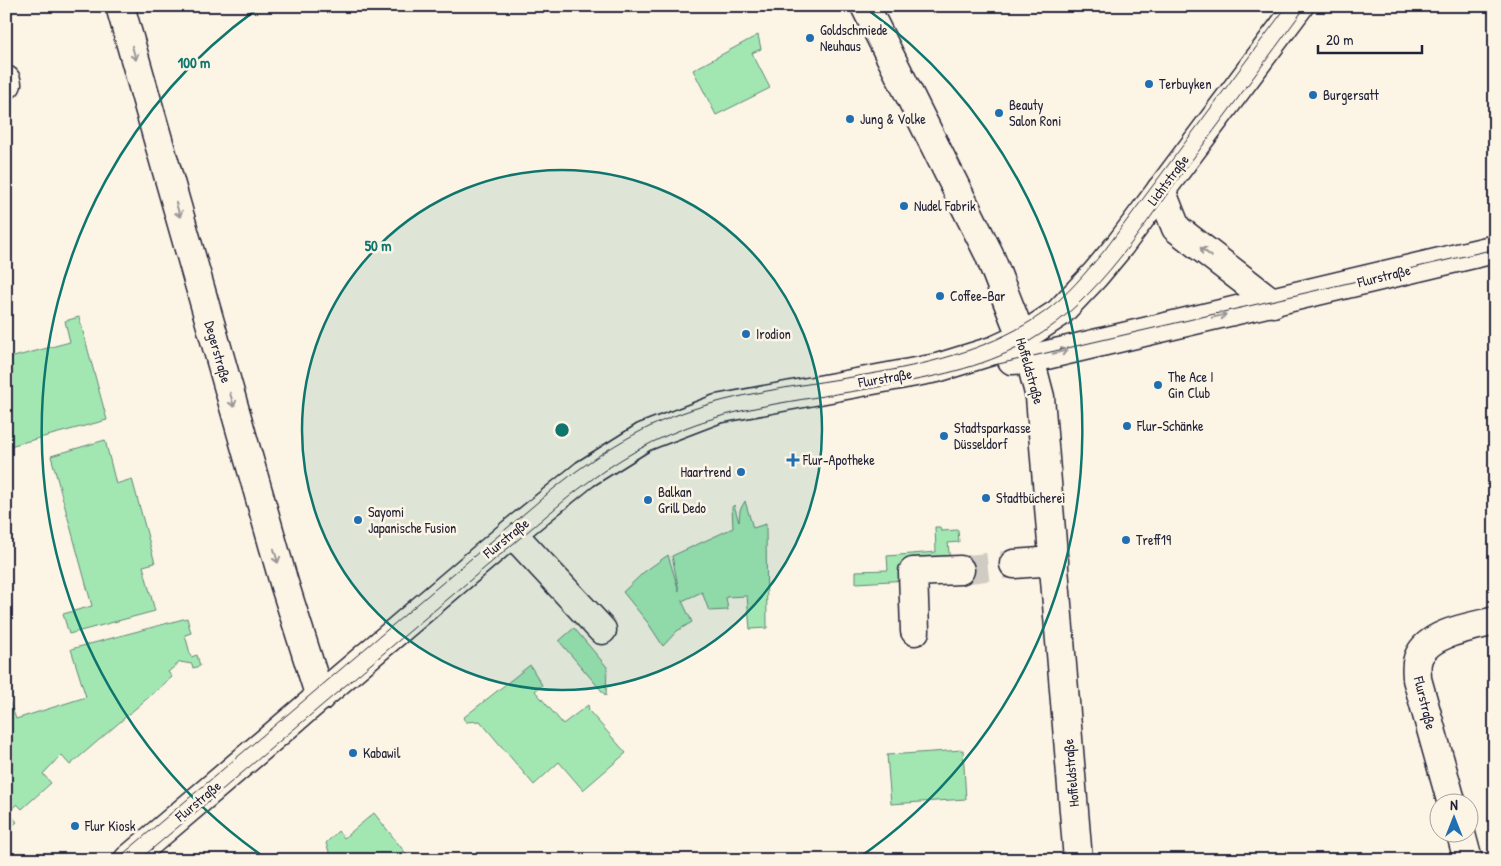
<svg xmlns="http://www.w3.org/2000/svg" width="1501" height="866" viewBox="0 0 1501 866" font-family="'Patrick Hand',sans-serif">
	<style>
		.green { fill: #a2e7b2; stroke: #628476 }
		.lines { fill: none; stroke-linecap: round; stroke-linejoin: round }
		.minor-tunnel { stroke: #d0cbc3; stroke-width: 28; stroke-dasharray: 28 14; stroke-linecap: butt }
		.minor-casing { stroke: #22223b; stroke-width: 31 }
		.minor { stroke: #fcf5e5; stroke-width: 28 }
		.tram { stroke: #22223b; stroke-width: 1 }
		.oneway { stroke: #9a9698 }
		.ring { fill: none; stroke: #0f766e; stroke-width: 2.5 }
		.poi-dot { fill: #1f6fb2; stroke: #fcf5e5; stroke-width: 2 }
		.labels { text-anchor: middle; stroke-width: 5; stroke-linejoin: round; paint-order: stroke }
		.poi-label { font-size: 14px; fill: #22223b; stroke: #fcf5e5; text-anchor: start }
		.street-label { font-size: 14px; fill: #22223b; stroke: #fcf5e5 }
		.centre { fill: #0f766e; stroke: #fcf5e5; stroke-width: 2.5 }
		.ring-label { font-size: 15px; text-anchor: middle; font-weight: bold; fill: #0f766e; stroke: #fcf5e5; stroke-width: 5; stroke-linejoin: round; paint-order: stroke }
	</style>
	<rect width="100%" height="100%" fill="#fcf5e5"/>
	<filter id="ink" filterUnits="userSpaceOnUse"><feTurbulence type="fractalNoise" baseFrequency=".02" numOctaves="2"/><feDisplacementMap in="SourceGraphic" scale="10" xChannelSelector="R" yChannelSelector="G"/><feConvolveMatrix kernelMatrix="1 2 1 2 8 2 1 2 1" color-interpolation-filters="sRGB"/></filter>
	<g filter="url(#ink)">
		<g class="green">
			<path d="M758,35L761,49L752,53L770,88L716,115L693,70Z"/>
			<path d="M79,317L107,420L6,447V359L70,342L65,321Z"/>
			<path d="M105,440L116,484L132,479L155,563L143,566L155,611L69,634L63,614L92,606L51,456Z"/>
			<path d="M745,501L753,528L766,524L767,628L750,629L747,596L726,597L728,610L709,611L702,592L682,601L692,622L677,631L663,646L648,623L623,592L644,572L668,555L679,591L672,556L733,528L732,507L734,505L739,522L740,510Z"/>
			<path d="M935,527H940L941,531L958,530L959,542L948,543L950,562L961,577L856,583V571L888,570L887,556L936,552Z"/>
			<path d="M187,618L191,633L185,635L191,657L197,655L200,666L193,668L192,664L180,662L168,672L172,677L70,765L61,755L43,774L51,783L22,809L17,804L8,812L17,822L6,831V699L8,698L16,719L86,697L71,649Z"/>
			<path d="M574,628L607,667L606,696L559,641Z"/>
			<path d="M530,665L542,685L535,691L563,724L588,705L589,711L626,753L583,790L559,762L534,785L480,721L466,722L463,718Z"/>
			<path d="M963,750L966,799L891,804L887,755Z"/>
			<path d="M374,813L411,860H332L326,843L338,831L344,838Z"/>
		</g>
		<g class="lines">
			<path class="minor-tunnel" d="M960,570L1014,564"/>
			<defs>
				<g id="minor">
					<path d="M120,6L284,583L320,697"/>
					<path d="M865,6L989,254L1030,359L1040,397L1078,860"/>
					<path d="M6,80L7,84"/>
					<path d="M1161,190L1176,228L1273,303"/>
					<path d="M1012,360L1030,359L1495,249"/>
					<path d="M512,533L602,630"/>
					<path d="M1014,564L1054,561"/>
					<path d="M915,631L913,572L960,570"/>
					<path d="M1452,804L1417,679C1417,672 1415,664 1419,656C1430,632 1472,627 1495,621"/>
					<path d="M1461,834L1468,860"/>
					<path d="M128,860L512,533L585,474L644,437L717,409L937,368L995,350L1021,338L1059,313L1095,275L1120,245L1299,6"/>
				</g>
			</defs>
			<use href="#minor" class="minor-casing"/>
			<use href="#minor" class="minor"/>
			<g class="tram">
				<path d="M990,366L1495,249"/>
				<path d="M116,860L552,490C598,453 646,423 703,406C813,373 947,381 1043,313C1067,296 1085,273 1104,251L1287,6"/>
				<path d="M139,860L565,500C602,470 640,445 685,428C744,405 811,399 873,388C922,379 972,371 1017,348C1090,311 1136,236 1183,172C1224,117 1265,62 1306,6"/>
			</g>
		</g>
		<defs><path id="oneway-shaft" d="M-6 0H5M1.5-3L5.5 0L1.5 3" fill="none" stroke-width="1.6" stroke-linecap="round" stroke-linejoin="round" transform="scale(1.25)"/></defs>
		<g class="oneway">
			<use href="#oneway-shaft" transform="translate(134 53) rotate(74)"/>
			<use href="#oneway-shaft" transform="translate(178 210) rotate(74)"/>
			<use href="#oneway-shaft" transform="translate(1206 252) rotate(-142)"/>
			<use href="#oneway-shaft" transform="translate(1219 316) rotate(-13)"/>
			<use href="#oneway-shaft" transform="translate(1060 352) rotate(-13)"/>
			<use href="#oneway-shaft" transform="translate(232 400) rotate(74)"/>
			<use href="#oneway-shaft" transform="translate(276 556) rotate(74)"/>
		</g>
	</g>
	<circle cx="562" cy="430" r="260" fill="#0f766e" fill-opacity=".12"/>
	<g class="ring">
		<circle cx="562" cy="430" r="260"/>
		<path d="M267 859A520 520 0 0 1 260 7M864 7A520 520 0 0 1 857 859"/>
	</g>
	<g class="poi-dot">
		<circle cx="810" cy="38" r="5"/>
		<circle cx="1149" cy="84" r="5"/>
		<circle cx="1313" cy="95" r="5"/>
		<circle cx="999" cy="113" r="5"/>
		<circle cx="850" cy="119" r="5"/>
		<circle cx="904" cy="206" r="5"/>
		<circle cx="940" cy="296" r="5"/>
		<circle cx="746" cy="334" r="5"/>
		<circle cx="1158" cy="385" r="5"/>
		<circle cx="1127" cy="426" r="5"/>
		<circle cx="944" cy="436" r="5"/>
		<path d="M790.5 452.5h5v5h5v5h-5v5h-5v-5h-5v-5h5z"/>
		<circle cx="741" cy="472" r="5"/>
		<circle cx="986" cy="498" r="5"/>
		<circle cx="648" cy="500" r="5"/>
		<circle cx="358" cy="520" r="5"/>
		<circle cx="1126" cy="540" r="5"/>
		<circle cx="353" cy="753" r="5"/>
		<circle cx="75" cy="826" r="5"/>
	</g>
	<g class="labels">
		<g class="poi-label">
			<text x="820" y="35">Goldschmiede<tspan x="820" dy="16">Neuhaus</tspan></text>
			<text x="1159" y="89">Terbuyken</text>
			<text x="1323" y="100">Burgersatt</text>
			<text x="1009" y="110">Beauty<tspan x="1009" dy="16">Salon Roni</tspan></text>
			<text x="860" y="124">Jung &amp; Volke</text>
			<text x="914" y="211">Nudel Fabrik</text>
			<text x="950" y="301">Coffee-Bar</text>
			<text x="756" y="339">Irodion</text>
			<text x="1168" y="382">The Ace I<tspan x="1168" dy="16">Gin Club</tspan></text>
			<text x="1137" y="431">Flur-Schänke</text>
			<text x="954" y="433">Stadtsparkasse<tspan x="954" dy="16">Düsseldorf</tspan></text>
			<text x="803" y="465">Flur-Apotheke</text>
			<text x="731" y="477" text-anchor="end">Haartrend</text>
			<text x="658" y="497">Balkan<tspan x="658" dy="16">Grill Dedo</tspan></text>
			<text x="996" y="503">Stadtbücherei</text>
			<text x="368" y="517">Sayomi<tspan x="368" dy="16">Japanische Fusion</tspan></text>
			<text x="1136" y="545">Treff19</text>
			<text x="363" y="758">Kabawil</text>
			<text x="85" y="831">Flur Kiosk</text>
		</g>
		<g class="street-label">
			<text transform="translate(1168 180) rotate(-53)" y="5">Lichtstraße</text>
			<text transform="translate(1384 276) rotate(-14)" y="5">Flurstraße</text>
			<text transform="translate(218 352) rotate(74)" y="5">Degerstraße</text>
			<text transform="translate(1030 371) rotate(74)" y="5">Hoffeldstraße</text>
			<text transform="translate(885 378) rotate(-10)" y="5">Flurstraße</text>
			<text transform="translate(506 538) rotate(-39)" y="5">Flurstraße</text>
			<text transform="translate(1425 703) rotate(76)" y="5">Flurstraße</text>
			<text transform="translate(1071 773) rotate(-95)" y="5">Hoffeldstraße</text>
			<text transform="translate(198 801) rotate(-40)" y="5">Flurstraße</text>
		</g>
	</g>
	<circle cx="562" cy="430" r="8" class="centre"/>
	<g class="ring-label">
		<text x="194" y="68">100 m</text>
		<text x="378" y="251">50 m</text>
	</g>
	<rect width="1501" height="866" fill="none" stroke="#fcf5e5" stroke-width="25"/>
	<rect x="12" y="12" width="1476" height="841" fill="none" stroke="#22223b" stroke-width="2" filter="url(#ink)"/>
	<g transform="translate(1454 818)"><circle r="24" fill="#fcf5e5" stroke="#a5a1a1"/>
	<path d="M0-4L9 19L0 12L-9 19Z" fill="#1f6fb2"/>
	<text y="-8" font-size="14" font-weight="bold" text-anchor="middle" fill="#22223b">N</text>
	</g>
	<path d="M1318 45v8h104v-8" fill="none" stroke="#22223b" stroke-width="2.5"/>
	<text x="1326" y="45" font-size="15" fill="#22223b" stroke="#fcf5e5" stroke-width="4" paint-order="stroke">20 m</text>
</svg>
